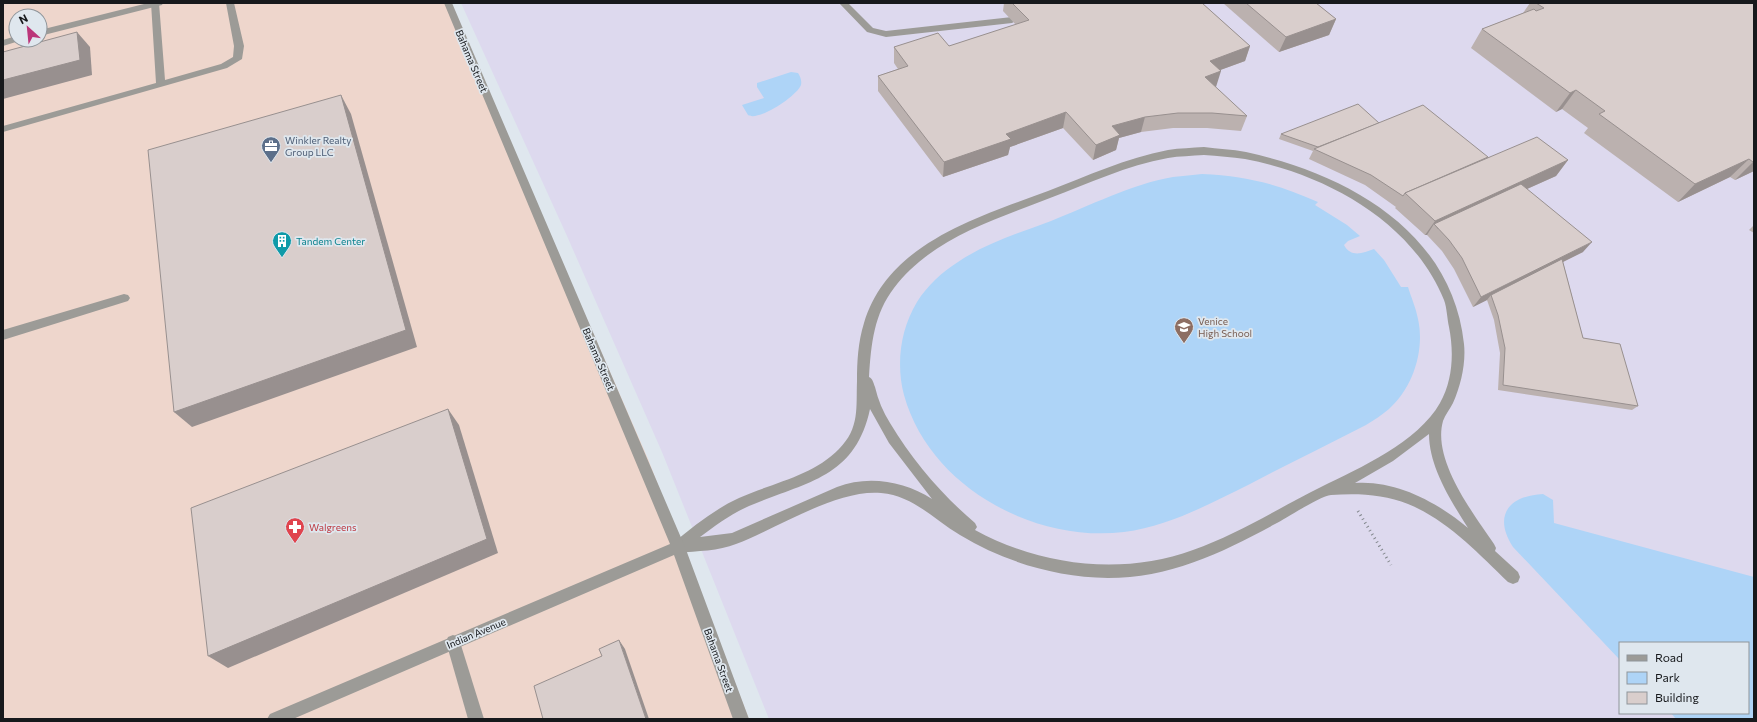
<svg xmlns="http://www.w3.org/2000/svg" width="1757" height="722" viewBox="0 0 1757 722" font-family="Commissioner,sans-serif">
	<style>
		.commercial { fill: #eed6cc; fill-rule: evenodd }
		.education { fill: #ddd9ee; fill-rule: evenodd }
		.green { fill: #aed4f7 }
		.lines { fill: none; stroke-linecap: round; stroke-linejoin: round }
		.path { stroke: #83888d; stroke-width: 3; stroke-dasharray: 1 3.5; stroke-linecap: butt }
		.lane { fill: #9c9b97; fill-rule: evenodd }
		.street { fill: #9c9b97; fill-rule: evenodd }
		.wall { fill: #bbb1af }
		.shaded-wall { fill: #98908f }
		.building { fill: #d9cecc; stroke: #98908f }
		.labels { text-anchor: middle; stroke-width: 3.5; stroke-linejoin: round; paint-order: stroke }
		.street-label { font-size: 10px; fill: #17191c; stroke: #dfe7ee }
		.service-label { font-size: 10px; fill: #4e5e75; stroke: #dfe7ee; text-anchor: start }
		.culture-label { font-size: 10px; fill: #0d838f; stroke: #dfe7ee; text-anchor: start }
		.education-label { font-size: 10px; fill: #785e54; stroke: #dfe7ee; text-anchor: start }
		.health-label { font-size: 10px; fill: #be3a42; stroke: #dfe7ee; text-anchor: start }
	</style>
	<rect width="100%" height="100%" fill="#dfe7ee"/>
	<path class="commercial" d="M3,3H449L648,459L749,719H3ZM16,16H40V40H16Z"/>
	<path class="education" d="M461,3H1754V719H769L662,452L567,236ZM1620,643H1748V713H1620Z"/>
	<g class="green">
		<path d="M791,72L798,73C800,76 802,80 801,85C797,96 758,122 748,115L742,105L764,98L757,87V83Z"/>
		<path d="M1202,174C1247,176 1277,184 1318,202L1315,205L1347,225L1360,236L1348,241L1344,245C1351,258 1363,253 1374,249L1384,260L1401,287H1408C1411,297 1416,308 1418,319C1425,350 1413,388 1389,409C1382,415 1374,420 1366,425C1327,445 1288,464 1250,484C1209,504 1170,526 1124,532C1033,543 929,486 904,395C896,365 900,330 917,302C927,286 942,272 958,262C986,243 1019,233 1051,221C1089,206 1132,184 1173,177C1183,176 1193,175 1202,174Z"/>
		<path d="M1543,494L1553,500L1554,523L1754,577V719H1676L1671,713H1748V643H1620V660L1513,547C1493,516 1508,496 1543,494Z"/>
	</g>
	<g class="lines">
		<path class="path" d="M1358,511L1391,565"/>
		<g class="lane">
			<path d="M151,3H159L165,80L221,64L233,57L234,46L226,3H234L244,46L242,59L227,68L3,132V126L156,83Z"/>
			<path d="M839,3H848L873,28L886,31L1012,17L1017,20L1012,23L886,37L867,32Z"/>
			<path d="M1204,147C1218,149 1232,149 1246,152C1347,174 1452,231 1464,344C1466,363 1461,385 1453,403C1450,409 1445,415 1443,421C1432,460 1473,513 1494,544L1496,548L1495,551L1518,572L1520,577L1518,582L1513,584L1508,582C1478,553 1447,520 1408,504C1384,494 1356,493 1331,495C1320,496 1287,518 1275,524C1222,553 1169,578 1108,578C1055,577 1005,562 960,535C933,519 914,496 881,493C837,489 778,528 736,544C719,551 697,551 678,553L673,551L671,547L673,543C694,526 715,509 739,498C772,483 813,476 839,449C860,428 856,407 857,381C857,362 858,342 864,323C888,243 978,217 1048,191C1087,176 1126,158 1168,150C1180,148 1192,148 1204,147ZM1204,155C1218,156 1232,157 1245,159C1325,174 1412,221 1444,300C1447,308 1447,318 1449,327C1454,352 1453,380 1440,403C1418,442 1360,468 1321,487C1279,508 1238,534 1193,550C1122,576 1041,566 975,530L977,527L975,523C941,494 913,461 890,423C883,412 878,400 875,387C873,382 873,379 869,377C871,344 874,314 894,288C932,238 994,220 1050,198C1088,184 1127,165 1168,158C1179,156 1192,156 1204,155ZM870,409L889,443L932,499C904,481 868,475 837,487L732,533L700,537C716,525 731,514 749,506C805,482 855,479 870,409ZM1429,434C1429,467 1451,501 1468,528C1437,502 1396,480 1355,483L1393,461Z"/>
			<path d="M124,294L128,295L130,298L128,301L3,340V330Z"/>
			<path d="M453,635L458,637L460,642L484,719H468L446,642L448,637Z"/>
		</g>
		<g class="street">
			<path d="M148,3H163L162,5L40,36V30Z"/>
			<path d="M444,3H452L685,547L749,719H733L674,555L293,719H267L270,714L670,544Z"/>
			<path d="M16,36V40L19,41L3,46V40Z"/>
		</g>
	</g>
	<g class="wall">
		<path d="M1004,3H1202L1250,46L1245,61L1220,70L1215,87L1247,116L1241,131L1207,128H1173L1141,132L1119,138L1116,150L1093,160L1063,128L1010,147L1008,155L943,177L878,91V76L898,69L894,63V47L949,46L1016,25L1003,11Z"/>
		<path d="M1223,3H1316L1336,19L1329,35L1279,52Z"/>
		<path d="M1530,3H1754V171L1735,180L1730,177L1678,202L1584,133L1588,128L1562,109L1556,112L1471,48L1482,29L1523,13Z"/>
		<path d="M1379,123L1488,157L1568,160L1556,176L1527,189L1583,252L1563,262L1583,338L1638,406L1632,410L1498,390L1500,353L1494,320L1487,300L1473,307L1454,269L1442,251L1427,235H1425L1395,208L1396,207L1365,185L1309,159L1313,151L1279,139L1281,134Z"/>
		<path d="M1754,225V233L1749,230Z"/>
	</g>
	<g class="shaded-wall">
		<path d="M1336,19L1329,35L1279,52L1286,37Z"/>
		<path d="M77,32L90,47L92,75L3,99V80Z"/>
		<path d="M1250,46L1245,61L1204,76L1210,61Z"/>
		<path d="M1221,71L1216,87L1200,92L1205,77Z"/>
		<path d="M1576,90L1562,109L1556,112L1570,93Z"/>
		<path d="M341,95L351,114L417,347L192,427L174,412Z"/>
		<path d="M1066,112L1063,128L1010,147L1008,155L943,177L944,162L1006,134Z"/>
		<path d="M1145,117L1141,132L1119,138L1116,150L1093,160L1096,145L1112,126Z"/>
		<path d="M1749,159L1730,177L1678,202L1695,184Z"/>
		<path d="M1568,160L1556,176L1438,229L1434,224L1427,235H1425L1435,221Z"/>
		<path d="M1754,161V171L1735,180Z"/>
		<path d="M1592,242L1583,252L1492,297L1491,295L1487,300L1473,307L1481,297Z"/>
		<path d="M448,409L459,425L498,553L228,668L208,656Z"/>
		<path d="M619,640L625,649L649,719H646Z"/>
	</g>
	<g class="building">
		<path d="M1012,3H1202L1250,46L1210,61L1221,71L1205,77L1247,116L1212,113H1178L1145,117L1112,126L1120,135L1096,145L1066,112L1006,134L1011,139L944,162L878,76L908,66L894,47L938,33L949,46L1029,20Z"/>
		<path d="M1246,3H1316L1336,19L1286,37Z"/>
		<path d="M1536,3H1754V161L1753,162L1749,159L1695,184L1599,114L1605,111L1576,90L1570,93L1482,29L1534,9L1536,11L1544,8Z"/>
		<path d="M77,32L80,60L3,80V52Z"/>
		<path d="M341,95L406,330L174,412L148,150Z"/>
		<path d="M1358,104L1379,123L1318,147L1281,134Z"/>
		<path d="M1423,105L1488,157L1405,193L1403,196L1371,175L1314,149Z"/>
		<path d="M1537,137L1568,160L1435,221L1405,193Z"/>
		<path d="M1521,184L1592,242L1481,297L1462,258L1449,240L1434,224Z"/>
		<path d="M1562,259L1583,338L1620,344L1638,406L1503,385L1505,348L1498,315L1491,295Z"/>
		<path d="M448,409L487,539L208,656L191,508Z"/>
		<path d="M619,640L646,719H543L534,686L602,656L599,649Z"/>
	</g>
	<defs>
		<symbol id="office-pin" viewBox="-11 -11 22 30"><path d="M0 17L-7.5 6A9.5 9.5 0 1 1 7.5 6Z" fill="#5c6f8a" stroke="#dfe7ee"/><path d="M-6-3h4V-5.5h4V-3h4V5H-6ZM-1-4.5V-3h2v-1.5ZM-6 0V1H6V0Z" fill="#fff"/></symbol>
		<symbol id="building-pin" viewBox="-11 -11 22 30"><path d="M0 17L-7.5 6A9.5 9.5 0 1 1 7.5 6Z" fill="#0f9aa8" stroke="#dfe7ee"/><path d="M-4-6H4V6H1V3H-1V6H-4ZM-2.5-4.3h1.7v1.8h-1.7ZM.8-4.3h1.7v1.8H.8ZM-2.5-1h1.7V.8h-1.7ZM.8-1h1.7V.8H.8Z" fill="#fff"/></symbol>
		<symbol id="school-pin" viewBox="-11 -11 22 30"><path d="M0 17L-7.5 6A9.5 9.5 0 1 1 7.5 6Z" fill="#8d6e63" stroke="#dfe7ee"/><path d="M0-5L7-2L0 1L-7-2ZM-4 1L0 2.5L4 1V4Q0 6-4 4Z" fill="#fff"/></symbol>
		<symbol id="pharmacy-pin" viewBox="-11 -11 22 30"><path d="M0 17L-7.5 6A9.5 9.5 0 1 1 7.5 6Z" fill="#e0444e" stroke="#dfe7ee"/><path d="M-2-6h4v4h4v4h-4v4h-4v-4h-4v-4h4Z" fill="#fff"/></symbol>
	</defs>
	<g fill-rule="evenodd">
		<use href="#office-pin" x="260" y="135" width="22" height="30"/>
		<use href="#building-pin" x="271" y="230" width="22" height="30"/>
		<use href="#school-pin" x="1173" y="316" width="22" height="30"/>
		<use href="#pharmacy-pin" x="284" y="516" width="22" height="30"/>
	</g>
	<g class="labels">
		<g class="street-label">
			<text transform="translate(472 61) rotate(67)" y="4">Bahama Street</text>
			<text transform="translate(599 359) rotate(67)" y="4">Bahama Street</text>
			<text transform="translate(476 633) rotate(-23)" y="4">Indian Avenue</text>
			<text transform="translate(719 660) rotate(70)" y="4">Bahama Street</text>
		</g>
		<g class="service-label">
			<text x="285" y="144">Winkler Realty<tspan x="285" dy="12">Group LLC</tspan></text>
		</g>
		<g class="culture-label">
			<text x="296" y="245">Tandem Center</text>
		</g>
		<g class="education-label">
			<text x="1198" y="325">Venice<tspan x="1198" dy="12">High School</tspan></text>
		</g>
		<g class="health-label">
			<text x="309" y="531">Walgreens</text>
		</g>
	</g>
	<rect width="1757" height="722" fill="none" stroke="#17191c" stroke-width="8"/>
	<rect x="1619" y="642" width="130" height="72" fill="#dfe7ee" stroke="#8f959a"/>
	<rect x="1627" y="655" width="20" height="6" fill="#9c9b97" stroke="#8f959a"/>
	<text x="1655" y="662" font-size="12" fill="#17191c">Road</text>
	<rect x="1627" y="672" width="20" height="12" fill="#aed4f7" stroke="#8f959a"/>
	<text x="1655" y="682" font-size="12" fill="#17191c">Park</text>
	<rect x="1627" y="692" width="20" height="12" fill="#d9cecc" stroke="#8f959a"/>
	<text x="1655" y="702" font-size="12" fill="#17191c">Building</text>
	<g transform="translate(28 28) rotate(333)"><circle r="19" fill="#dfe7ee" stroke="#8f959a"/>
	<path d="M0-3L7 15L0 10L-7 15Z" fill="#bb367a"/>
	<text y="-6" font-size="11" font-weight="bold" text-anchor="middle" fill="#17191c">N</text>
	</g>
</svg>
